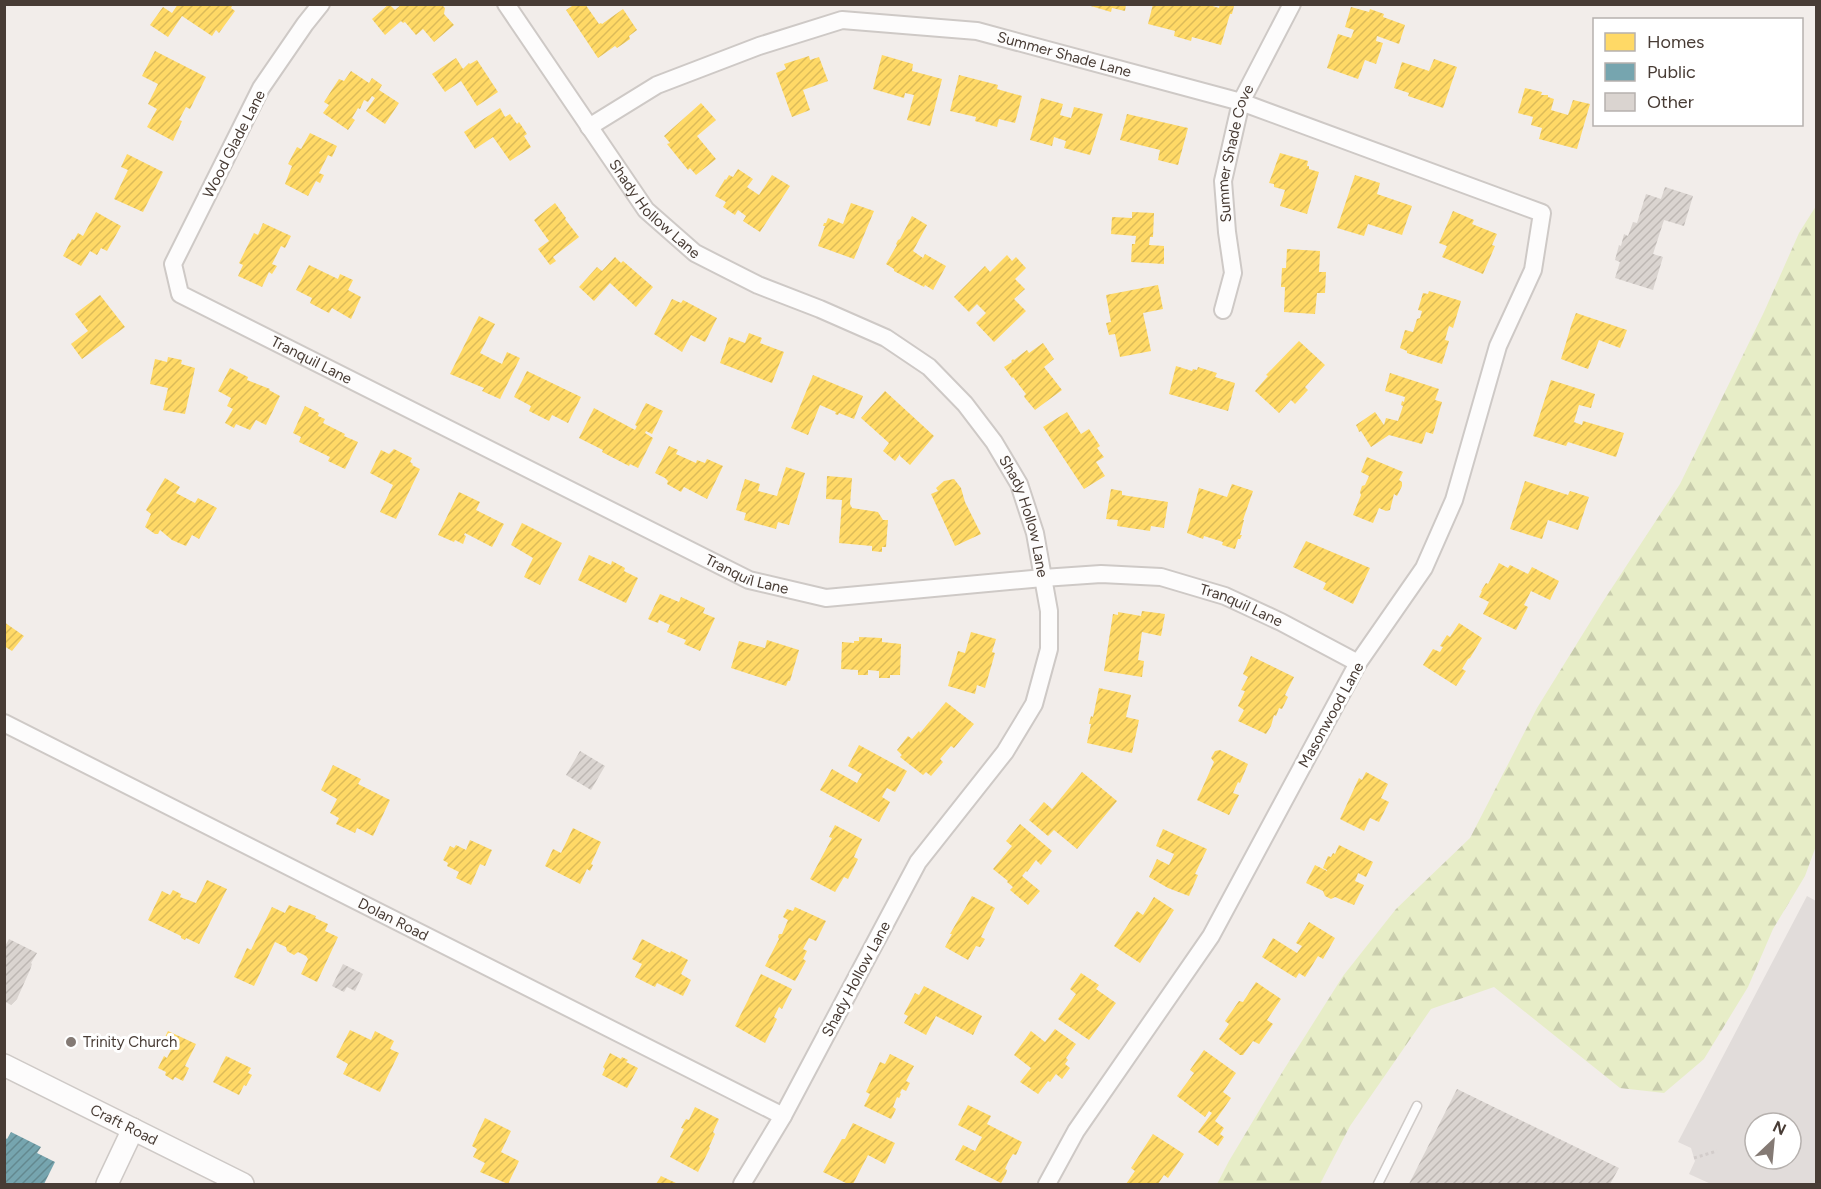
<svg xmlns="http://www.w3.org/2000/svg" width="1821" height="1189" viewBox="0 0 1821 1189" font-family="Figtree,sans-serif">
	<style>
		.forest { fill: url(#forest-firs) }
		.parking { fill: #e1dcda; fill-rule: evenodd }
		.homes { fill: url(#homes-hatch) }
		.public { fill: url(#public-hatch) }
		.building { fill: url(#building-hatch) }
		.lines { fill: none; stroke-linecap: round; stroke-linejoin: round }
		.service-casing { stroke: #cec9c6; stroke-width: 11 }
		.minor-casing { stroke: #cec9c6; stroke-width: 20 }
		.tertiary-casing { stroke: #cec9c6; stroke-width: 24 }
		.path { stroke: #d2ccca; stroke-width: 3; stroke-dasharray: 3 3; stroke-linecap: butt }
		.service { stroke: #fdfcfc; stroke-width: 8 }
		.minor { stroke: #fdfcfc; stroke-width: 16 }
		.tertiary { stroke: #fdfcfc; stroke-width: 21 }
		.poi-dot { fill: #847a74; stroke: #fff; stroke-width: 2 }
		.labels { text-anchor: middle; stroke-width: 6; stroke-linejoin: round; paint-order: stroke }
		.street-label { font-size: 15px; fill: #483c35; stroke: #fff }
		.poi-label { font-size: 15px; fill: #483c35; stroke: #fff; text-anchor: start }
	</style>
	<defs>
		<pattern id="forest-firs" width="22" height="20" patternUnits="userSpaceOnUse" patternTransform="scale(1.5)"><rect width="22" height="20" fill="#e7edc7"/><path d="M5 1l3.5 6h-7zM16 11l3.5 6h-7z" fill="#c8ccac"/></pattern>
		<pattern id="homes-hatch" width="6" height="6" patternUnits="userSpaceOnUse" patternTransform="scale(1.5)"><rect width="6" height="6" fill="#ffd966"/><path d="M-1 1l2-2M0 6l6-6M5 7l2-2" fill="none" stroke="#dcbb59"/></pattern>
		<pattern id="public-hatch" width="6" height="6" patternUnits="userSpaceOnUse" patternTransform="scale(1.5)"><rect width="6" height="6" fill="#76a5af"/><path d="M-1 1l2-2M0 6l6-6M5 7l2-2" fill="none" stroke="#63888f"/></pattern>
		<pattern id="building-hatch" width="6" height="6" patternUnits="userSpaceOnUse" patternTransform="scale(1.5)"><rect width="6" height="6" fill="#dad4d0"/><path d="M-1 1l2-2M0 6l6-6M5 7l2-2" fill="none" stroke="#bdb7b3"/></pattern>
	</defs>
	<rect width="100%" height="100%" fill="#f2edea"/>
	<path class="forest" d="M1816,206V846L1805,876L1773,929L1748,987L1704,1059L1664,1093L1620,1088L1494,987L1431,1009L1350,1126L1320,1184H1217L1229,1161L1283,1071L1343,976L1396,909L1470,838L1537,708L1602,603L1680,484L1764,312L1799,233Z"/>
	<path class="parking" d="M1807,896L1816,901V1184H1711L1689,1174L1695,1161L1694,1158L1691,1148L1678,1142ZM1755,1123H1791V1159H1755Z"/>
	<g class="homes">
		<path d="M178,4H201L203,6L204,4H233L231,8L235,11L219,33L216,30L212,36L182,16L168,37L150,25L163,7L172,13Z"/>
		<path d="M389,4L395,10L402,4L442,5L445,8L444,14L454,25L434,42L423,29L416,35L405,22L403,23L401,21L385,35L372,19Z"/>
		<path d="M575,4H585L599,24L601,23L602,24L623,9L637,30L629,36L630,39L617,48L615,46L598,58L566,10Z"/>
		<path d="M1084,4H1126L1125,11L1112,8L1111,12Z"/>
		<path d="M1153,4H1206L1219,8L1220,4L1234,6L1232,14H1230L1221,45L1192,37L1191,41L1174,36L1175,31L1148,24Z"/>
		<path d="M1351,7L1369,12L1370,9L1384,14L1383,17L1405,25L1399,44L1377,36L1376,41L1383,43L1376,64L1365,60L1358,79L1327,68L1338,34L1351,38L1354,30L1345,27Z"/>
		<path d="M155,51L206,77L190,109L186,107L179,120L182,121L173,141L147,127L157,109L148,104L158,84L142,76Z"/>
		<path d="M882,55L913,64L912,71L942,79L930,126L907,120L914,95L905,93L904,98L873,89Z"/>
		<path d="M809,56L810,60L819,57L828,81L803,90L810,110L792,117L776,73L786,69L784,64Z"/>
		<path d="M456,58L463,69L469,63L470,64L477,60L498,92L477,106L461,81L445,92L432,74Z"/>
		<path d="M1434,59L1457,67L1443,108L1408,96L1409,93L1394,88L1402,62L1429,71Z"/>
		<path d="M351,71L369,83L372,78L382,85L379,90L399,103L385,124L366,111L375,98L372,96L368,102L364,100L360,109L358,108L352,118L355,120L348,130L323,113L329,105L324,102L339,79L344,81Z"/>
		<path d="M959,75L998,85L997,89L1022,96L1015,123L999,119L997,127L975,121L976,117L950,111Z"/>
		<path d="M1525,88L1542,92L1541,95H1548V97L1554,99L1551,110L1568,115L1573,100L1590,104L1577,149L1539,139L1542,128L1531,125L1533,117L1518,113Z"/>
		<path d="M1041,98L1063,104L1060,115L1071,118L1074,107L1103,114L1090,155L1064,148L1066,141L1054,137L1052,146L1030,140Z"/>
		<path d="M701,103L716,120L697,136L716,159L696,175L690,168L688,170L667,144L670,143L664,136Z"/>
		<path d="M500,108L505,117L510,114L517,124L519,122L527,134L524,136L531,147L510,161L493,137L475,149L464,132Z"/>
		<path d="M1127,114L1188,128L1178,165L1158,160L1160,150L1120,140Z"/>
		<path d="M310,133L337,146L332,157L328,155L319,173L324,175L320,183L316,181L308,196L285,184L292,166L288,164L297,147L301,149Z"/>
		<path d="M1280,153L1308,161L1307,166H1309V169L1319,172L1307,214L1280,206L1285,190L1274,187V184L1269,183Z"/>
		<path d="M127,154L163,172L143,212L114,199L128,170L121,167Z"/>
		<path d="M738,169L753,179L747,187L759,195L772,175L790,186L760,232L743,221L746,216L738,210L735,215L723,207L726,202L715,196L725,179L726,180L729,175L733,177Z"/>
		<path d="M1355,175L1380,183L1377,194L1412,206L1402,235L1368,224L1364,236L1337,228Z"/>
		<path d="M555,203L566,218L565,219L579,237L553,257L556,261L550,265L538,249L549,241L534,220Z"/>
		<path d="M851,203L874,211L854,259L818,246L825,226H823L824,223H826L828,218L843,224Z"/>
		<path d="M1453,211L1474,220L1472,224L1497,234L1492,245L1495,246L1483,274L1442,257L1447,246L1439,243Z"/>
		<path d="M96,212L121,226L107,251L101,248L97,255L90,251L81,266L63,256L72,239L74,240L78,233L83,236Z"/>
		<path d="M1132,212L1154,213L1153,237H1150L1149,245L1164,246V264L1131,262L1132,244H1135L1136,236L1111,234L1112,217L1132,218Z"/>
		<path d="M912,216L927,225L913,251L923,258L925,254L946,266L933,290L925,285L924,287L894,271V269L886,264L897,245L896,244L898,240L900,239Z"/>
		<path d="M263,223L291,236L285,248L281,246L272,264L277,266L272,274L269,272L262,287L238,276L243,265L239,263L254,233L258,235Z"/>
		<path d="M1287,249L1320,251L1319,272H1326L1325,293H1317L1315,314L1284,312L1285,287H1281L1282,268H1286Z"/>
		<path d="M1007,255L1012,261L1016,257L1026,268L1015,279L1025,289L1014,299L1026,311L994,342L976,323L986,313L977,304L969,312L954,297L985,266L990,272Z"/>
		<path d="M615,257L621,263L623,261L653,287L636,307L610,283L594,301L579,287L597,267L602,271Z"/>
		<path d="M309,265L338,279L340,274L353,280L348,290L361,297L351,319L332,308L329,313L310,303L312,298L296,290Z"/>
		<path d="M1158,285L1163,309L1143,313L1151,351L1120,357L1115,334L1109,335L1106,323L1111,322L1106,295Z"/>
		<path d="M1429,291L1461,301L1453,328L1449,326L1445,340L1449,341L1442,364L1407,353V351L1400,348L1405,330L1413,332L1417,319L1420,318L1422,311L1418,310L1423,293L1428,294Z"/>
		<path d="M100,295L125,327L82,359L71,344L88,331L75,314Z"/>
		<path d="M672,299L681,303L683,300L717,318L705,342L691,335L682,352L654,334Z"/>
		<path d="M1576,313L1627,330L1620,348L1599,340L1588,369L1561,359L1572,323Z"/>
		<path d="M479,316L495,324L480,353L502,364L507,352L520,358L500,399L482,391L484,388L450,374Z"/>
		<path d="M749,333L762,338L760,343L784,352L772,383L720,363L729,337L745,343Z"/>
		<path d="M1299,341L1325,365L1305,387L1308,390L1295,404L1291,400L1279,413L1255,391L1268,376L1266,375Z"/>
		<path d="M1043,343L1054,359L1044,367L1062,390L1035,410L1025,398L1024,396L1026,394L1013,377L1012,378L1004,367L1012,362L1011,361L1013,359L1014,360L1027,350L1029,353Z"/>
		<path d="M168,357L182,360L181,364L195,368L185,414L163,410L168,388L150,384L155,359L167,362Z"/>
		<path d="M1176,366L1192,371L1193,369L1197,370L1198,367L1217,373L1215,377L1235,383L1228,411L1169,394Z"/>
		<path d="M230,368L248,377L247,380L270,389L269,390L280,396L266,425L256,420L250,430L236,424L234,428L225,423L233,409L227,406L231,398L218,391Z"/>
		<path d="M527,371L581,397L568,423L552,415L549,421L529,411L531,406L514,397Z"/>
		<path d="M1390,373L1439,389L1435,400L1442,402L1433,434L1426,432L1422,444L1389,435L1371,447L1361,431L1359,432L1358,429L1356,425L1375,412L1384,425L1386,418L1398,421L1403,406L1401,405L1402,401L1404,402L1405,397L1385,391Z"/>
		<path d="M813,375L863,396L854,419L839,413L838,415L835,414L836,412L820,405L808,435L791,428Z"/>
		<path d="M1551,380L1595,394L1591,408L1579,405L1574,422L1582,425L1583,421L1624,433L1616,457L1568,442L1566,446L1533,436Z"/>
		<path d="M885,391L934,436L910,465L900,456V454L895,461L883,451L889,443L861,418Z"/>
		<path d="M646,403L663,411L652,434L646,431L645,433L653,438L638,468L630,464L629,466L602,452L603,450L579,438L594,408L635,430L637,426L635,425Z"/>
		<path d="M305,406L319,413L318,416L325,419L323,423L345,434L344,436L358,442L345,469L328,461L330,457L299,442L301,437L293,433Z"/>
		<path d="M1067,412L1081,434L1089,429L1100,446L1097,448L1104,457L1096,462L1105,476L1084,489L1043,427Z"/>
		<path d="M669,446L678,450L676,454L696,463L697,460L705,463L707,459L723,466L707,499L684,487L681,492L667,484L668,481L665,478L655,473Z"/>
		<path d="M394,449L412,458L410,462L413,464L412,465L420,469L396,519L380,512L393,485L370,473L381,450L389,454Z"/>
		<path d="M1367,457L1403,472L1399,480L1402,482V486L1397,496L1394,494L1390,510L1386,511L1379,508L1373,523L1353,515L1361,495L1360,492L1362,486L1365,485L1369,476L1361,472Z"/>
		<path d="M786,467L805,473L789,525L778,522L776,529L744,520L746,513L736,510L745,479L760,484L758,491L777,496Z"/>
		<path d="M827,476L852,478L850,504L852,508L878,512L883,520H888L886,547H882V552L872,551V546L839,543L842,500L826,499Z"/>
		<path d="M165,478L180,487L176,493L195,503L198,498L217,508L199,539L192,535L186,546L172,540L160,530L158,534H155L145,527L151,514L146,510Z"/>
		<path d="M954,479L961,488L965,502L981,534L955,546L931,494L938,491L936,488L944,481Z"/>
		<path d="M1525,481L1568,495L1570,491L1589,497L1578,530L1548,520L1542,539L1510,529Z"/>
		<path d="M1232,484L1253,491L1243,520H1244L1240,535H1242L1240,539H1238L1235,549L1222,545L1223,542L1204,536L1203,539L1187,533L1199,488L1227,497Z"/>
		<path d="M1111,489L1122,491V495L1168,502L1164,528L1151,526L1150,531L1117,526L1118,520L1106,519Z"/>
		<path d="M459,492L480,502L476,510L504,524L492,547L465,533L464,535L466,536L463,544L455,540L454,542L438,535Z"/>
		<path d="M522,523L562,543L540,585L524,577L533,558L511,545Z"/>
		<path d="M1306,541L1370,568L1353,604L1323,589L1326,583L1293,567Z"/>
		<path d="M589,555L611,565L612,561L625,568L624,571L638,578L626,603L578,580Z"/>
		<path d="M1499,563L1508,568L1510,565L1528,574L1532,567L1559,581L1550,600L1531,591L1524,605L1528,607L1516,630L1483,614L1489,602L1479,597L1482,591H1481L1486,583L1488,584Z"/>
		<path d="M660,594L679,602L681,597L705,608L703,613L715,618L700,651L684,644L686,640L667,632L670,625L659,620L658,623L648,619Z"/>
		<path d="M1142,611L1165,614L1161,636L1142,632L1138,660L1144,661L1142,677L1104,671L1113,614L1118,615V612L1141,616Z"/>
		<path d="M4,622L24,636L12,651L4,646Z"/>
		<path d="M1459,623L1482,638L1470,658L1468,659L1462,669L1466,671L1456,686L1423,665L1433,649L1440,652L1443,647L1440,646L1447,635L1450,637Z"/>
		<path d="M971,632L996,639L992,652L995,653L985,688L977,685L975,694L948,686L958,651L965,653Z"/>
		<path d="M859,637L882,638V642L901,644L900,675H890V678H879V671L868,670V675H858V670L841,669L842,642L854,643V641H859Z"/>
		<path d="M767,640L799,650L790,681H788L786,686L731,668L739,641L765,648Z"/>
		<path d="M1251,656L1294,677L1285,695L1288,697L1282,709L1279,708L1276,716L1274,715L1271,726L1266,734L1238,721L1244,710L1238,706L1245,691L1241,690L1248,677L1243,674Z"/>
		<path d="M1099,688L1131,695L1126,717L1139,720L1132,753L1087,743L1091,724H1089L1091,716L1093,717Z"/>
		<path d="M946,702L974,724L954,748L951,746L940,759L943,762L931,776L926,772L923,775L900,757L902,755L897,750L908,736L912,739L919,731L920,733Z"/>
		<path d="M859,745L907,771L895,792L887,788L882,797L890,802L879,822L820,790L832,769L857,783L862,774L848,766Z"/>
		<path d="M1220,750L1248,764L1240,783L1238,782L1233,793L1239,795L1229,815L1197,800L1214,762L1211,758L1215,751Z"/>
		<path d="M333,765L361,779L358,784L390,800L373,836L357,828L355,833L336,824L339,818L330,813L337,799L321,790Z"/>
		<path d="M1082,772L1117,801L1077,849L1054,830L1048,836L1029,820L1044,802L1052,809Z"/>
		<path d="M1366,772L1388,784L1381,798L1389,802L1379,822L1370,818L1364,831L1340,819L1359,778L1362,780Z"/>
		<path d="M1020,824L1052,851L1041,865L1036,860L1027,872L1026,871L1022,876L1040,891L1028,905L1010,890L1013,887L1007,882L1008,881L993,869L1012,846L1006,841Z"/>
		<path d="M835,825L862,839L854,857L858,859L848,879L844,877L835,892L810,879L832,838L829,837Z"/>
		<path d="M573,828L601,842L591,864L593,865L590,871L587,869L580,884L545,866L553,849L561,853Z"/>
		<path d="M1163,829L1207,849L1195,874L1198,875L1189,896L1168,888L1149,877L1157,859L1169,865L1174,854L1156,846Z"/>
		<path d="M470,840L492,850L485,866L480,864L471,885L456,878L459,872L447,866L448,863L443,860L450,846L454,848L456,845L466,850Z"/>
		<path d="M1339,845L1373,862L1366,877L1358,873L1357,876L1355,881L1364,885L1354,905L1335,897L1331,899L1325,896L1323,891L1306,883L1315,865L1327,871V870L1323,868L1328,856L1331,857L1333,853L1335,854Z"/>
		<path d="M207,880L227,889L199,944L186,938L185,940L181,938V936L148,920L162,891L170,895L173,890L181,894L180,897L196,903Z"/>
		<path d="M972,896L995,908L981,937L985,939L980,947L976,946L968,960L945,947L952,934H950Z"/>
		<path d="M1154,897L1174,910L1140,963L1114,946L1137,911L1143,915Z"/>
		<path d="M289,905L316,916L315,918L328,924L325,931L338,937L317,982L301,974L308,959L306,956L298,952L294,955L287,951L286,947L275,942L254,986L234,977L247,948L251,950L272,907L285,913Z"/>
		<path d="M795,907L826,921L816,941L809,938L803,949L807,951L803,959L806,961L795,981L765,966L779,939L778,937L779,934H782L788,920L783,917L787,909L793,911Z"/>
		<path d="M1309,922L1335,938L1323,959L1318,956L1305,977L1299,973L1296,978L1262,957L1273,938L1297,953L1302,946L1296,943Z"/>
		<path d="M642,939L670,953L671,951L688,960L681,974L691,980L683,996L657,983L655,987L635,977L642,964L632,959Z"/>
		<path d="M1081,973L1099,985L1096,989L1116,1003L1089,1040L1058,1019L1076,994L1070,989Z"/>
		<path d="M761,974L792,989L782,1009L779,1007L774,1017L777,1019L765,1043L735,1026Z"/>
		<path d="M1256,982L1281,999L1267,1020L1273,1024L1259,1044L1253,1041L1243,1055H1240L1219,1039L1229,1024L1225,1021L1239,1001L1243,1002Z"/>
		<path d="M924,986L982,1016L973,1035L936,1016L926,1035L904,1023L908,1016L904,1014L915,993L919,995Z"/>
		<path d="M1055,1029L1076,1044L1066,1058L1068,1060L1065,1064L1070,1068L1062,1079L1056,1074L1050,1082L1048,1081L1038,1094L1020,1082L1031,1068L1014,1055L1031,1031L1045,1042Z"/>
		<path d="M350,1030L371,1040L375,1031L394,1041L390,1049L399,1053L380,1092L343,1074L348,1064L336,1057Z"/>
		<path d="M168,1031L196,1044L185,1066L189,1068L183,1081L175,1077L173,1080L165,1075L166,1072L158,1068L164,1056L167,1058L171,1050L161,1045Z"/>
		<path d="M1204,1050L1236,1073L1223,1092L1231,1098L1215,1121L1224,1128L1220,1134L1224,1137L1218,1146L1198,1132L1212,1113L1209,1111L1205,1117L1177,1096L1194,1073L1190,1070Z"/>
		<path d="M610,1053L621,1059L622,1057L628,1060L626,1062L638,1068L627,1088L602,1075L605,1069L603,1067Z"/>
		<path d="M890,1054L914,1066L906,1081L910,1083L906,1091L902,1089L900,1093L901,1094L899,1098L897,1097L893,1107L896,1109L891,1119L864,1106L870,1094L866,1092L880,1062L885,1064Z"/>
		<path d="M226,1056L251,1068L248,1073L252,1075L246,1086L244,1085L239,1095L213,1082Z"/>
		<path d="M968,1105L991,1116L987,1124L1022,1142L1016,1155L1013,1154L1009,1160L1005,1169L1007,1170L1006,1174L1001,1183L955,1160L963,1145L975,1151L982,1137L958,1125Z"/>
		<path d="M695,1107L719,1119L713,1132L715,1134L709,1147L710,1148L698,1172L670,1157L684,1129L681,1128L686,1119L689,1120Z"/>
		<path d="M485,1118L511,1131L501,1152L519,1161L508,1184L480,1172L485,1163L473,1157L477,1149L472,1146Z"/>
		<path d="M853,1123L895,1143L885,1164L868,1155L853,1184H848L823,1172L842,1139H845Z"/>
		<path d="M1153,1134L1184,1154L1168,1178L1164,1175L1158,1184H1126L1135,1171L1131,1168Z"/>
		<path d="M661,1176L678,1184H656Z"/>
	</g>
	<path class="public" d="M11,1132L41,1147L37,1153L55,1162L44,1184H4V1137L7,1139Z"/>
	<g class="building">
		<path d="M1665,187L1693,196L1684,226L1664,220L1653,254L1663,257L1653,290L1615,278L1620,262L1615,260L1619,245L1621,246L1624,234L1628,236L1633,222L1637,223L1646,194L1661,199Z"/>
		<path d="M580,751L605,766L591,790L566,775Z"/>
		<path d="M9,939L37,953L31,963L32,964L30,970L17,999L11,1005L4,1001V948Z"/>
		<path d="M343,964L363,974L355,991L347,987L344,992L332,986Z"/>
		<path d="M1457,1089L1619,1168L1610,1184H1409Z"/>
	</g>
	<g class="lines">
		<defs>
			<path id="service" d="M1378,1184L1417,1106"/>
			<g id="minor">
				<path id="s1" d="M321,4L305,24L261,88L173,264L180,294L749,580L826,598L1043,578L1101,574L1161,577L1225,596L1281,622L1358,663"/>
				<path id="s2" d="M506,4L646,210L695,253L758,285L820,309L886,338L929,367L965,404L994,442L1019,484L1035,533L1049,611V649L1034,704L1005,752L918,862L783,1116L742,1184"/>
				<path id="s3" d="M589,127L657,85L759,46L842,20L977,31L1241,102L1542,213L1533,270L1498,346L1454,500L1424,568L1358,663L1211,936L1076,1131L1047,1184"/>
				<path id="s4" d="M1223,310L1233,273L1227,232L1223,181L1241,102L1292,4"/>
				<path id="s5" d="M4,723L783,1116"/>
			</g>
			<g id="tertiary">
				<path id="s6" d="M4,1065L243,1184"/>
				<path d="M107,1184L133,1129"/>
			</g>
		</defs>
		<use href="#service" class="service-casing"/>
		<use href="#minor" class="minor-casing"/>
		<use href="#tertiary" class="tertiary-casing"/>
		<path class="path" d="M1694,1158L1717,1151"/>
		<use href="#service" class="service"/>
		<use href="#minor" class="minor"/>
		<use href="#tertiary" class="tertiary"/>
	</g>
	<circle class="poi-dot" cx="71" cy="1042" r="6"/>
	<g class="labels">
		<g class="street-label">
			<text dy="5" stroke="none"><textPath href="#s3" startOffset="502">Summer Shade Lane</textPath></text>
			<text transform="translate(234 144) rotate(-63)" y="5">Wood Glade Lane</text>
			<text dy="5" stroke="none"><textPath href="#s4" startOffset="160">Summer Shade Cove</textPath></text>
			<text dy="5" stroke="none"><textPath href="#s2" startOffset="254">Shady Hollow Lane</textPath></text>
			<text dy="5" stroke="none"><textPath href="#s1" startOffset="478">Tranquil Lane</textPath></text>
			<text dy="5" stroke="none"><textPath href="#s2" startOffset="756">Shady Hollow Lane</textPath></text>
			<text dy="5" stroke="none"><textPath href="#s1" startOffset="964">Tranquil Lane</textPath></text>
			<text dy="5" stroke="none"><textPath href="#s1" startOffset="1468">Tranquil Lane</textPath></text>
			<text transform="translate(1331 715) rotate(-61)" y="5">Masonwood Lane</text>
			<text dy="5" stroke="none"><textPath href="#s5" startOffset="436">Dolan Road</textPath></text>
			<text transform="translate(856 979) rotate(-62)" y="5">Shady Hollow Lane</text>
			<text dy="5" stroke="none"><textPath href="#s6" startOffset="134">Craft Road</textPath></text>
		</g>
		<g class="poi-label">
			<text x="83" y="1047">Trinity Church</text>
		</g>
	</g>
	<rect width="1821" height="1189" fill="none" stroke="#483c35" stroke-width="12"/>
	<rect x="1593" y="18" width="210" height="108" fill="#ffffff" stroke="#b6b1ae" stroke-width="1.5"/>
	<rect x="1605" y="33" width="30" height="18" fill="#ffd966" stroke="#b6b1ae" stroke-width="1.5"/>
	<text x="1647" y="48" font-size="18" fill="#483c35">Homes</text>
	<rect x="1605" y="63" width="30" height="18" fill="#76a5af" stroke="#b6b1ae" stroke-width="1.5"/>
	<text x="1647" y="78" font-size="18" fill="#483c35">Public</text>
	<rect x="1605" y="93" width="30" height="18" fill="#dad4d0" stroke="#b6b1ae" stroke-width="1.5"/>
	<text x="1647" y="108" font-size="18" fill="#483c35">Other</text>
	<g transform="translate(1773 1141) rotate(26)"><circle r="28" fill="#ffffff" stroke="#b6b1ae" stroke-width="1.5"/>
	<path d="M0-4.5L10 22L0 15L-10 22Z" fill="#847a74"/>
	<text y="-9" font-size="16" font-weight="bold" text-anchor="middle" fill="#483c35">N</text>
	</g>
</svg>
